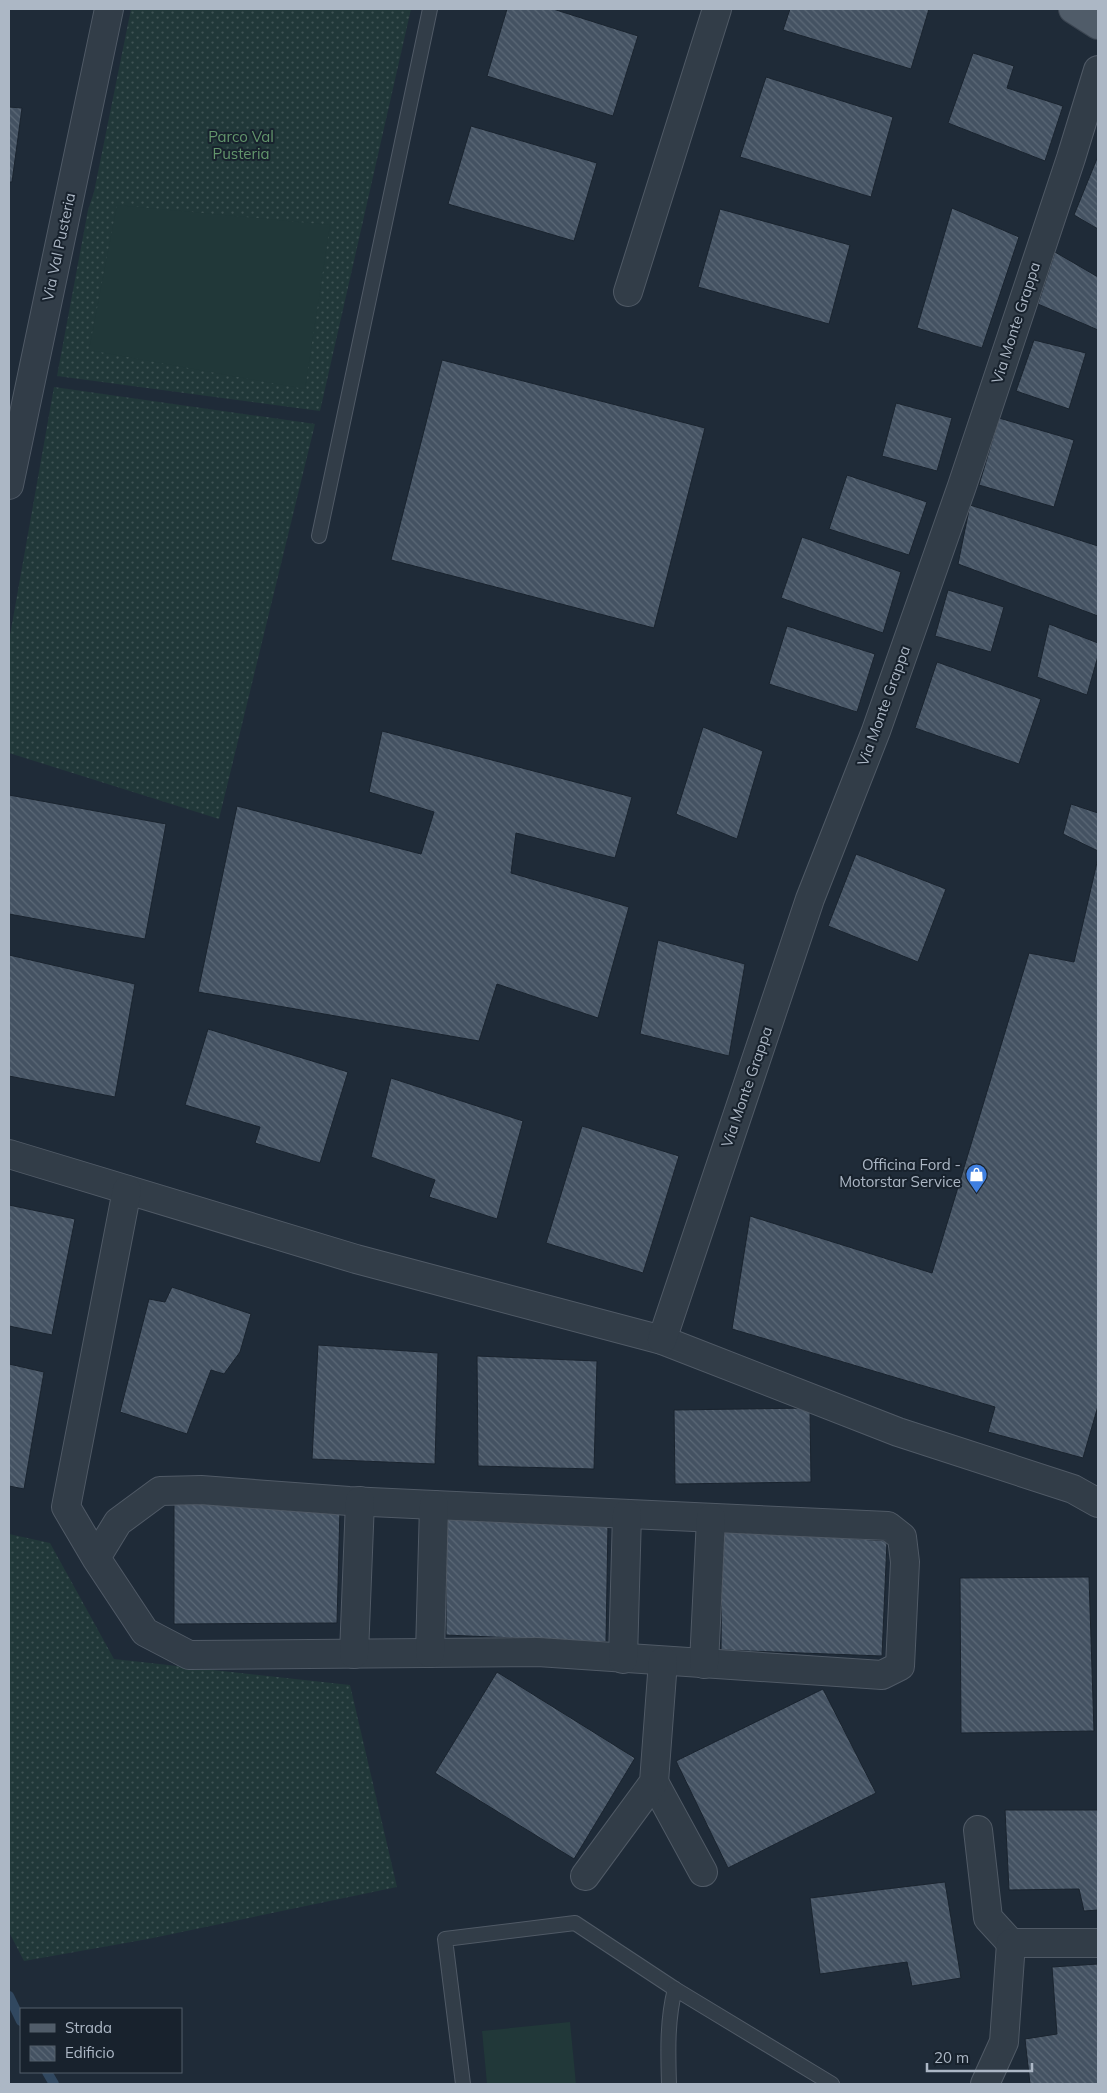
<svg xmlns="http://www.w3.org/2000/svg" width="1107" height="2093" viewBox="0 0 1107 2093" font-family="Mulish,sans-serif">
	<style>
		.grass { fill: url(#grass-dots) }
		.garden { fill: #213839 }
		.lines { fill: none; stroke-linecap: round; stroke-linejoin: round }
		.stream { stroke: #314860; stroke-width: 10 }
		.building { fill: url(#building-back-hatch); stroke: #1a242f }
		.service-casing { stroke: #505a66; stroke-width: 16 }
		.minor-casing { stroke: #505a66; stroke-width: 30 }
		.primary-casing { stroke: #3c4652; stroke-width: 30 }
		.service { stroke: #323d48; stroke-width: 14 }
		.minor { stroke: #323d48; stroke-width: 28 }
		.primary { stroke: #505c69; stroke-width: 28 }
		.labels { text-anchor: middle; stroke-width: 4; stroke-linejoin: round; paint-order: stroke }
		.park-label { font-size: 15px; fill: #63966c; stroke: #18222d }
		.street-label { font-size: 15px; fill: #acb7c5; stroke: #18222d }
		.poi-label { font-size: 15px; fill: #acb7c5; stroke: #18222d; text-anchor: end }
	</style>
	<defs>
		<pattern id="grass-dots" width="8" height="8" patternUnits="userSpaceOnUse" patternTransform="scale(1.25)"><rect width="8" height="8" fill="#213839"/><path d="M2 2h.1M6 6h.1" fill="none" stroke="#3f5354" stroke-width="1.8" stroke-linecap="round"/></pattern>
		<pattern id="building-back-hatch" width="6" height="6" patternUnits="userSpaceOnUse" patternTransform="scale(1.25)"><rect width="6" height="6" fill="#445262"/><path d="M-1 5l2 2M0 0l6 6M5-1l2 2" fill="none" stroke="#5c6977"/></pattern>
	</defs>
	<rect width="100%" height="100%" fill="#1f2b38"/>
	<g class="grass">
		<path d="M131,9H411L320,411L57,376L88,210L94,192Z"/>
		<path d="M54,387L315,424L219,819L9,753V641Z"/>
		<path d="M9,1534L50,1543L114,1659L350,1685L397,1887L148,1939L24,1961L9,1932Z"/>
	</g>
	<g class="garden">
		<path d="M117,205L330,225L305,389L89,350Z"/>
		<path d="M570,2022L576,2084H487L482,2031Z"/>
	</g>
	<g class="lines">
		<g class="stream">
			<path d="M9,1996L21,2021"/>
			<path d="M47,2072L54,2084"/>
		</g>
	</g>
	<g class="building">
		<path d="M507,9H553L638,36L613,116L487,76Z"/>
		<path d="M790,9H929L911,69L783,30Z"/>
		<path d="M973,53L1014,66L1007,88L1063,106L1045,161L948,123Z"/>
		<path d="M766,77L893,117L871,197L740,157Z"/>
		<path d="M9,107L22,108L12,182H9Z"/>
		<path d="M471,126L597,163L574,241L448,204Z"/>
		<path d="M1098,156V229L1074,215Z"/>
		<path d="M952,208L1019,237L982,348L917,328Z"/>
		<path d="M720,209L850,245L829,324L698,287Z"/>
		<path d="M1055,252L1098,277V330L1038,304Z"/>
		<path d="M1034,340L1086,353L1069,409L1016,391Z"/>
		<path d="M442,360L705,428L654,628L391,560Z"/>
		<path d="M896,403L952,418L937,471L882,456Z"/>
		<path d="M999,418L1074,440L1054,507L979,485Z"/>
		<path d="M847,475L927,502L909,555L829,529Z"/>
		<path d="M970,505L1098,546V616L958,564Z"/>
		<path d="M802,537L901,572L883,633L781,598Z"/>
		<path d="M948,590L1004,607L991,652L935,636Z"/>
		<path d="M1049,624L1098,643V656L1087,695L1037,677Z"/>
		<path d="M787,626L875,654L857,712L769,684Z"/>
		<path d="M937,662L1041,699L1019,764L915,728Z"/>
		<path d="M703,727L763,751L737,839L676,814Z"/>
		<path d="M382,731L632,797L615,858L516,833L511,873L629,907L598,1018L497,984L479,1041L198,992L237,806L421,854L434,812L369,792Z"/>
		<path d="M9,795L166,824L145,939L9,914Z"/>
		<path d="M1071,804L1098,813V851L1063,834Z"/>
		<path d="M856,854L946,889L918,962L828,926Z"/>
		<path d="M1098,858V1406L1083,1458L988,1432L995,1407L732,1329L750,1216L932,1273L1029,953L1074,962Z"/>
		<path d="M658,940L745,964L729,1056L640,1034Z"/>
		<path d="M9,955L135,984L115,1097L9,1076Z"/>
		<path d="M208,1029L348,1072L320,1163L255,1143L260,1127L185,1105Z"/>
		<path d="M391,1078L523,1121L497,1219L429,1197L435,1180L371,1157Z"/>
		<path d="M582,1126L679,1156L643,1273L546,1243Z"/>
		<path d="M9,1205L75,1219L52,1335L9,1326Z"/>
		<path d="M172,1287L251,1314L240,1352L224,1374L211,1370L187,1434L120,1412L149,1299L165,1302Z"/>
		<path d="M318,1345L438,1353L435,1464L312,1459Z"/>
		<path d="M477,1356L597,1361L594,1469L478,1466Z"/>
		<path d="M9,1364L44,1372L24,1489L9,1486Z"/>
		<path d="M810,1408L811,1482L675,1484L674,1410Z"/>
		<path d="M174,1501L340,1509L337,1623L174,1624Z"/>
		<path d="M446,1517L608,1524L606,1642L446,1635Z"/>
		<path d="M722,1529L887,1541L882,1656L721,1650Z"/>
		<path d="M1089,1577L1094,1731L961,1733L960,1578Z"/>
		<path d="M497,1672L635,1758L574,1859L435,1773Z"/>
		<path d="M823,1689L876,1793L728,1868L676,1761Z"/>
		<path d="M1005,1810H1098V1910L1084,1911L1079,1889L1009,1890Z"/>
		<path d="M945,1882L961,1978L912,1986L907,1962L820,1974L810,1898Z"/>
		<path d="M1098,1964V2084H1030L1025,2039L1057,2034L1052,1967Z"/>
	</g>
	<g class="lines">
		<defs>
			<g id="service">
				<path d="M319,536L430,9"/>
				<path d="M463,2084L445,1939L575,1923L675,1989"/>
				<path d="M669,2084C668,2052 667,2020 675,1989L832,2084"/>
			</g>
			<g id="minor">
				<path d="M628,292L717,9"/>
				<path d="M9,485L109,9"/>
				<path d="M9,1154L356,1259L662,1340L898,1432L1073,1489L1098,1503"/>
				<path d="M662,1340L810,899L876,731L962,486L1071,158L1098,70"/>
				<path d="M96,1558L118,1522L160,1491L201,1490L349,1501L888,1526L902,1537L905,1562L900,1666L882,1675L538,1652L189,1655L145,1632L96,1558L66,1507L127,1190"/>
				<path d="M430,1653L434,1505"/>
				<path d="M354,1654L360,1501"/>
				<path d="M623,1659L627,1514"/>
				<path d="M704,1664L711,1518"/>
				<path d="M654,1782L703,1872"/>
				<path d="M978,1830L988,1918L1011,1943"/>
				<path d="M585,1876L654,1782L663,1661"/>
				<path d="M985,2084L1004,2042L1011,1943H1098"/>
			</g>
			<path id="primary" d="M1073,9L1098,25"/>
		</defs>
		<use href="#service" class="service-casing"/>
		<use href="#minor" class="minor-casing"/>
		<use href="#primary" class="primary-casing"/>
		<use href="#service" class="service"/>
		<use href="#minor" class="minor"/>
		<use href="#primary" class="primary"/>
	</g>
	<defs>
		<symbol id="shop-pin" viewBox="-11 -11 22 30"><path d="M0 17L-7.5 6A9.5 9.5 0 1 1 7.5 6Z" fill="#3f7fe0" stroke="#18222d"/><path d="M-5-2.5h2.3a2.7 3.5 0 0 1 5.4 0H5L5.5 6h-11ZM-1.5-2.5h3a1.5 2.3 0 0 0-3 0Z" fill="#fff"/></symbol>
	</defs>
	<g fill-rule="evenodd">
		<use href="#shop-pin" x="964" y="1162" width="25" height="34"/>
	</g>
	<g class="labels">
		<g class="park-label">
			<text x="241" y="142">Parco Val<tspan x="241" dy="17">Pusteria</tspan></text>
		</g>
		<g class="street-label">
			<text transform="translate(59 247) rotate(-78)" y="5">Via Val Pusteria</text>
			<text transform="translate(1016 323) rotate(-72)" y="5">Via Monte Grappa</text>
			<text transform="translate(884 706) rotate(-70)" y="5">Via Monte Grappa</text>
			<text transform="translate(747 1087) rotate(-71)" y="5">Via Monte Grappa</text>
		</g>
		<g class="poi-label">
			<text x="961" y="1170">Officina Ford -<tspan x="961" dy="17">Motorstar Service</tspan></text>
		</g>
	</g>
	<rect width="1107" height="2093" fill="none" stroke="#acb7c5" stroke-width="20"/>
	<rect x="20" y="2008" width="162" height="65" fill="#18222d" stroke="#535e6a"/>
	<rect x="30" y="2024" width="25" height="8" fill="#505c69" stroke="#535e6a"/>
	<text x="65" y="2033" font-size="15" fill="#acb7c5">Strada</text>
	<rect x="30" y="2046" width="25" height="15" fill="url(#building-back-hatch)" stroke="#535e6a"/>
	<text x="65" y="2058" font-size="15" fill="#acb7c5">Edificio</text>
	<path d="M927 2063v8h105v-8" fill="none" stroke="#acb7c5" stroke-width="2.5"/>
	<text x="934" y="2063" font-size="15" fill="#acb7c5" stroke="#18222d" stroke-width="4" paint-order="stroke">20 m</text>
</svg>
